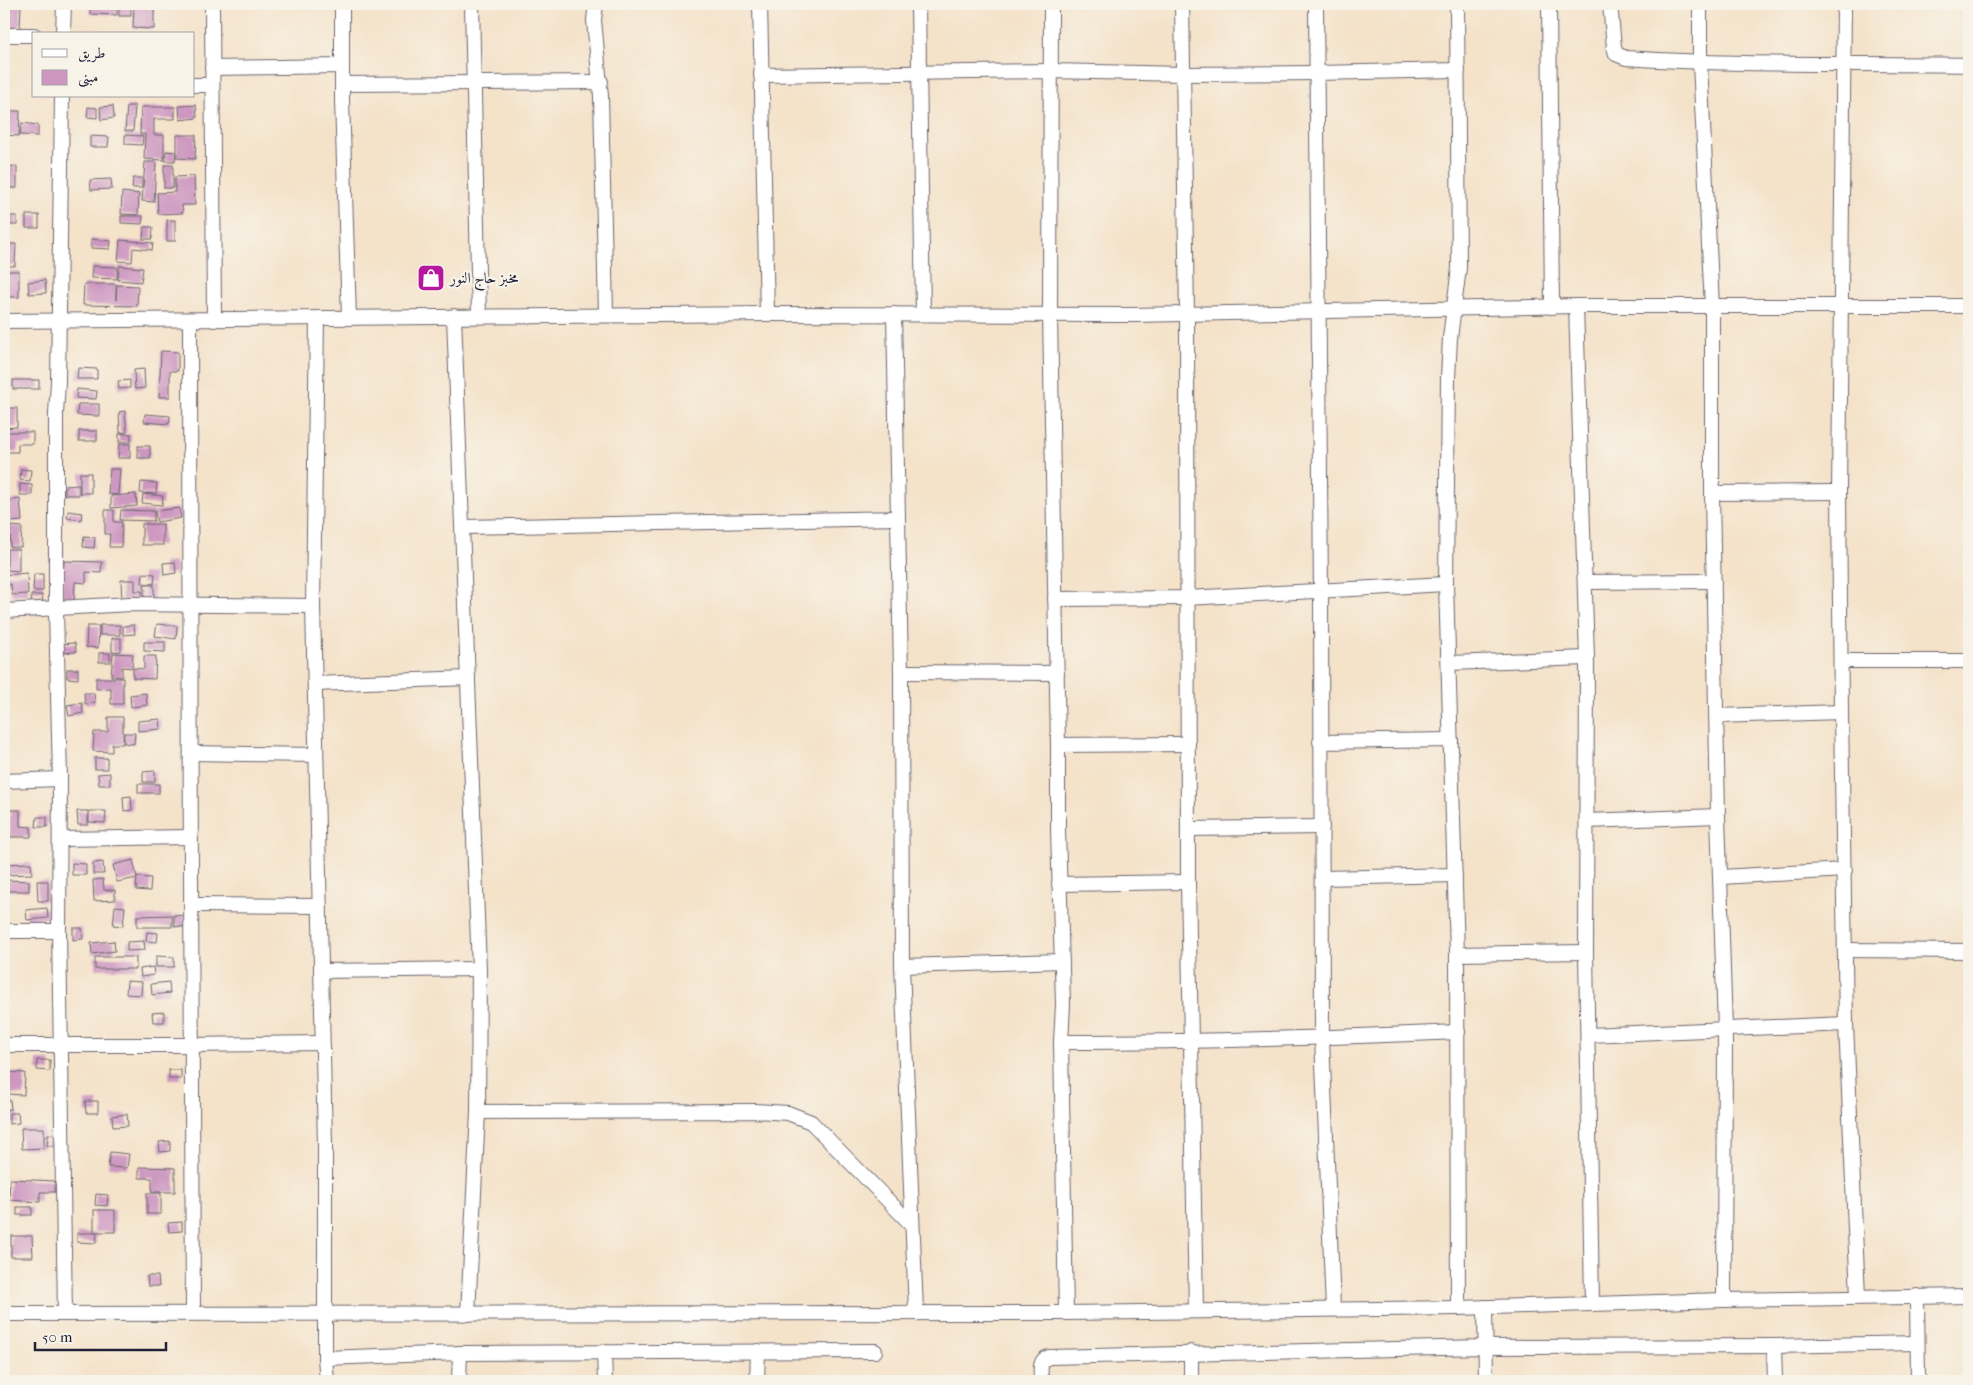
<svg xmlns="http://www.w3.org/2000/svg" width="1973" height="1385" viewBox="0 0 1973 1385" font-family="'IM FELL French Canon',Amiri,serif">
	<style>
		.building { fill: #cd97c1 }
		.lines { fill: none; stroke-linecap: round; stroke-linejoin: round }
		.minor-casing { stroke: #6c656d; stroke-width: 16 }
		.minor { stroke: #fff; stroke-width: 14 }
		.labels { text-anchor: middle; stroke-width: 4.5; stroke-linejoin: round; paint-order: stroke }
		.poi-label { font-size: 15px; fill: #22223b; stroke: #f7f3e8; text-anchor: start }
	</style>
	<rect width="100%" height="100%" fill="#f7f3e8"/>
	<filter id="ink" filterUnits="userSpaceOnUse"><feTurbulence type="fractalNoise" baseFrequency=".02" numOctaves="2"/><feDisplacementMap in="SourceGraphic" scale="10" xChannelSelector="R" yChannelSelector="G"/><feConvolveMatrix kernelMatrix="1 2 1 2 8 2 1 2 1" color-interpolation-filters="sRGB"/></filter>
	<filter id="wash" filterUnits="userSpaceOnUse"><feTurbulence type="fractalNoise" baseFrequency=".0096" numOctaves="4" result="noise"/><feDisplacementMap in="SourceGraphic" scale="20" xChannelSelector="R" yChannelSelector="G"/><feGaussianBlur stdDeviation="1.12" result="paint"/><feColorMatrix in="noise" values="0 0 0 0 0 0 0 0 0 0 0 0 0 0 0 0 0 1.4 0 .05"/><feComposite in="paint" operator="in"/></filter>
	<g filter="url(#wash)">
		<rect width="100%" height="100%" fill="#f4e2c9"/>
		<g id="blocks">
			<g class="building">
				<path d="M9,4H21L20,29H8Z"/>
				<path d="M90,4H117V15L90,14Z"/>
				<rect x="119" y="4" width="12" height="12"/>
				<path d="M134,5H154V29L133,28Z"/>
				<path d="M196,105L197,118L180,120L179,106Z"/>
				<path d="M113,106L114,118L101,120L100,107Z"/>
				<path d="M127,106H135L133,131H125Z"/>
				<path d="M88,107L97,108V118L87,117Z"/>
				<path d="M141,107H175V119H154V135H164V160L144,159L145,134H140Z"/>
				<path d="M4,111H20L19,136L4,135Z"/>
				<path d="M22,123L38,125V136L20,135Z"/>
				<path d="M125,135L143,136L142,145L125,144Z"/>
				<path d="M177,135H196L195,159L177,158Z"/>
				<path d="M90,136L109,137L108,147H90Z"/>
				<path d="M166,151L176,152L175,161H165Z"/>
				<path d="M145,162H156L154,202L142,201Z"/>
				<rect x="164" y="165" width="9" height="23"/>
				<path d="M17,166V188H4V167Z"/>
				<path d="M194,176L195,205H182L183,213L158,214L157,193L175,192V177Z"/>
				<path d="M133,178H142V188H132Z"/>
				<path d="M111,179L112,189L91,190L90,180Z"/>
				<path d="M122,192L139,194L138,215L121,214Z"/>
				<rect x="26" y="215" width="13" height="13"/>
				<rect x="4" y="216" width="13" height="9"/>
				<path d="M121,216H143L142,224L121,223Z"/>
				<rect x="167" y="220" width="8" height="21"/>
				<path d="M144,227H153L152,239H143Z"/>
				<path d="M91,239L111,241L110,249L91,248Z"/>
				<path d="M120,240L153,243L152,250L133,248L132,262L118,261Z"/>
				<path d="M4,244H16L15,266H4Z"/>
				<path d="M92,266L117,267V279L91,278Z"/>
				<path d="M119,266L143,268L141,282L118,280Z"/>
				<rect x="4" y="271" width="15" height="26"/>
				<path d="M45,280L46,293L29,294L28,282Z"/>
				<path d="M84,284H116V300L117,285L138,286L137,306L83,305Z"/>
				<path d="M161,351L178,352V371H170V397H159Z"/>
				<path d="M78,368L97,369V379H77Z"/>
				<path d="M144,369L145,388L135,389L134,370Z"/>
				<rect x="13" y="380" width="26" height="9"/>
				<path d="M130,380V388L119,389L118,381Z"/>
				<path d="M77,389L97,391L96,399L76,398Z"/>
				<path d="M78,404H99V416L77,415Z"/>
				<path d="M4,408H17V427L4,428Z"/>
				<path d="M125,411L127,432L120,433L119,412Z"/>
				<path d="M145,414L170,416L169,424L144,422Z"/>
				<rect x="79" y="431" width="18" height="10"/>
				<path d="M6,432H33V444H18V452H6Z"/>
				<rect x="119" y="434" width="12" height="8"/>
				<path d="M119,444H130V458H118Z"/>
				<rect x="138" y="446" width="12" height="12"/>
				<path d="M21,469L31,470L30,481L20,480Z"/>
				<path d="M110,469H120L118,495L108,494Z"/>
				<rect x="80" y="473" width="11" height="20"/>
				<path d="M141,482L157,483L156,494L140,493Z"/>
				<path d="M20,484L32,485V495H20Z"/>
				<path d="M79,485V495H65V486Z"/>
				<path d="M136,494L137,506L111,508V496Z"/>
				<path d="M143,494L163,496L162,505L142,503Z"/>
				<path d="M20,499L22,521L10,522L7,501Z"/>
				<path d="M179,508L181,518L157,522L155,511Z"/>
				<path d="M105,510H114V522H122L121,547H109L110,534H105Z"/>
				<path d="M121,510L154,511V521L120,520Z"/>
				<path d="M68,511L82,513L81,520L67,518Z"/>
				<path d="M8,522L9,542H4V523Z"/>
				<rect x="142" y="524" width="21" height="21"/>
				<path d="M11,526L22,527L21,547H10Z"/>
				<path d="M84,536L95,537L94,548L83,547Z"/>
				<path d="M7,549H19V571L7,570Z"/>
				<path d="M64,561L102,562L101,573L86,572V583L75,582L74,604H62Z"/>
				<path d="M175,562L176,573L164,575L163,563Z"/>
				<path d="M27,573L28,594L12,595L11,584L4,585V575Z"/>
				<path d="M143,573L155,574L154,584L142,583Z"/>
				<path d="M34,574H43V591H33Z"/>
				<path d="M121,580H135V591H142V601H122Z"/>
				<rect x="144" y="585" width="10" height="18"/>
				<path d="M31,595H42L44,613L32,614Z"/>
				<path d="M157,624L177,626L176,639L155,636Z"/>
				<rect x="100" y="625" width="20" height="10"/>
				<path d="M134,625L135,634L123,635V626Z"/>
				<path d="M87,626H99L98,648L86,647Z"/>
				<path d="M112,638H121V651L112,652Z"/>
				<path d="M144,642H165V652L144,651Z"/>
				<path d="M75,643L76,652L59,653L58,644Z"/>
				<rect x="99" y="653" width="11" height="9"/>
				<path d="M113,653L133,654L132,668L122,667V677L111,676Z"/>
				<path d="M144,656H156L155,679L133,678V668L144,669Z"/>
				<path d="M67,669H78V679L67,678Z"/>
				<path d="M96,678H123V704H111V688L96,689Z"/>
				<path d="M84,693H94L95,703L85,704Z"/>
				<path d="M146,693L147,705L131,707L130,695Z"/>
				<path d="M82,703L83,713L69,716L67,705Z"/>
				<path d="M108,717H123V744H112V752L93,751L94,732H108Z"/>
				<path d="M160,719L161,729L138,731V721Z"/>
				<path d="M124,733H135L134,744L124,743Z"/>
				<rect x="95" y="758" width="12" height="11"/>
				<path d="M155,771V782H143V772Z"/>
				<path d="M110,773V785H99L98,774Z"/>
				<rect x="138" y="784" width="21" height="9"/>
				<path d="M131,796L132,810L124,811L123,797Z"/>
				<path d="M10,810H20V826L31,827V837H10Z"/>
				<path d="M77,811H88V825H78Z"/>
				<path d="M89,811H106L105,823L89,822Z"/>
				<path d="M37,817H47V827H36Z"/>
				<path d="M133,860L137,878L117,882L113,865Z"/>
				<path d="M103,862L104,874H93V863Z"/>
				<path d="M31,863L32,874L4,875V864Z"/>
				<path d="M72,863L86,864V875H72Z"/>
				<path d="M137,877L151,878L150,891L136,890Z"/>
				<path d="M103,879L104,890H115V900L94,901L93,880Z"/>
				<path d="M5,880L29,881V891H5Z"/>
				<path d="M37,881H48V901H38Z"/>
				<path d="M115,906L125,907L123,926L113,925Z"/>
				<path d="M47,908L48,918L27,920L26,910Z"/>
				<path d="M172,915V927H137V916Z"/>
				<path d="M174,915L186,916L185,927L174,926Z"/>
				<path d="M73,928H82L83,939L73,940Z"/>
				<path d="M147,932L158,933L157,942L146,941Z"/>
				<path d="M114,941L115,951L92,954L91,943Z"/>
				<path d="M144,941L145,950L127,951V942Z"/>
				<path d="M156,956L174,957V967H156Z"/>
				<rect x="95" y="957" width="41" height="12"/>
				<path d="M153,967L154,975L141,977L140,969Z"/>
				<path d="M127,981L142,982L141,995L126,994Z"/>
				<path d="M169,982L170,993L152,995L151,984Z"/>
				<path d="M164,1012V1022H153L152,1013Z"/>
				<path d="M37,1060H50V1071L37,1070Z"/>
				<rect x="169" y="1070" width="12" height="9"/>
				<path d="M9,1072L25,1073L24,1095L7,1094Z"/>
				<path d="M4,1100H10L11,1109L4,1110Z"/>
				<path d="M85,1101H98V1113H86Z"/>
				<path d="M9,1113H18L19,1123L9,1124Z"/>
				<path d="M127,1114L128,1126L113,1127L112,1116Z"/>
				<path d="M21,1128H44V1148L22,1149Z"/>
				<path d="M48,1134L58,1135V1146H47Z"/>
				<path d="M170,1141V1151L160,1152L159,1142Z"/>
				<path d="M110,1152L129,1154L127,1168L108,1167Z"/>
				<path d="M139,1167L175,1168V1192H152V1178H139Z"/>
				<path d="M10,1179L55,1181V1192H40V1202L9,1200Z"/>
				<rect x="147" y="1193" width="14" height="21"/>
				<path d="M96,1194L108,1195L107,1206L95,1205Z"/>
				<rect x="17" y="1207" width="15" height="8"/>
				<rect x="94" y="1210" width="21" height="22"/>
				<path d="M182,1222V1231L169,1232L168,1223Z"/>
				<path d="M77,1233H97L96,1243L77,1242Z"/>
				<path d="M11,1236H32L33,1257H11Z"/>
				<path d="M147,1276H158L159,1286H148Z"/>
			</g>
		</g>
	</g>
	<g filter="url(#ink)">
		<use href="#blocks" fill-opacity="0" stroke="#6c656d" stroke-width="1"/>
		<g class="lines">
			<defs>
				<g id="minor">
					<path d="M212,4L214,320"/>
					<path d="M342,4V100L349,318"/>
					<path d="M472,4L479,316"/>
					<path d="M596,4L594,20L601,96L606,314"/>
					<path d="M760,4L767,314"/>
					<path d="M918,4L923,314"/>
					<path d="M1051,4L1050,315L1058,745V829L1063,1004L1061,1042L1066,1313"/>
					<path d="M1182,4L1187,314L1188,882L1196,1311"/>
					<path d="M1316,4L1321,592L1322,1038L1333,1309"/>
					<path d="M1457,4L1459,268L1450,338L1448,378L1446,584L1457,954L1458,1308"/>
					<path d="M1549,4L1552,307"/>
					<path d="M1610,4L1614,47L1616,54L1626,58C1740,66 1855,63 1969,65"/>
					<path d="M1700,4V63L1712,307V493L1718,816L1725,1029L1724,1300"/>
					<path d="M1844,4L1839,492L1841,712L1846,1024L1858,1297"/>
					<path d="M63,34L64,4"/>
					<path d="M4,35H34"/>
					<path d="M212,68L342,66"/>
					<path d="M761,75L1051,71L1183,74L1316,73L1458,70"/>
					<path d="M342,84L601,82"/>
					<path d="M194,85H212"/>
					<path d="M62,96L58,382L56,414V610L60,779L59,931L65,1314"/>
					<path d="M1576,306L1587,658L1586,952L1592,1303"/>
					<path d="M894,314L901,672L902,966L916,1312"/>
					<path d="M454,316L479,969L478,1112L468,1314"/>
					<path d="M317,319L313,606L325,1145V1358L327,1381"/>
					<path d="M190,320C192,651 189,981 193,1312"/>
					<path d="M4,321L767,314L1133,315L1576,306H1969"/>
					<path d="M1712,493L1839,492"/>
					<path d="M463,527L898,518"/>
					<path d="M1585,582L1714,581"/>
					<path d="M1055,599L1187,598L1446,584"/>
					<path d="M4,611L130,604L313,606"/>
					<path d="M1842,661H1969"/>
					<path d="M1449,663L1587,658"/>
					<path d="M901,672L1057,673"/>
					<path d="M315,684L468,678"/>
					<path d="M1717,716L1841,712"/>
					<path d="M1320,742L1451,740"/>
					<path d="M1058,745L1188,744"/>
					<path d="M191,753L316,755"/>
					<path d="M4,781L60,779"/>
					<path d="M1587,821L1718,816"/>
					<path d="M1188,829L1322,827"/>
					<path d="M60,839L190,837"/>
					<path d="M1721,877L1845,870"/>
					<path d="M1323,878L1455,875"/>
					<path d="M1059,884L1188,882"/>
					<path d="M192,905L320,906"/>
					<path d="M4,931H59"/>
					<path d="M1845,950L1969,951"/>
					<path d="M1457,954L1586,952"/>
					<path d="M902,966L1062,961"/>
					<path d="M321,971L479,969"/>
					<path d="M1588,1035L1846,1024"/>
					<path d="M1061,1042C1193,1042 1325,1038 1458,1032"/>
					<path d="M4,1045H190L321,1043"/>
					<path d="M478,1112L755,1111L788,1113L811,1122L912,1225"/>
					<path d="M1917,1296L1918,1381"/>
					<path d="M1485,1307L1486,1381"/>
					<path d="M4,1314L1066,1313L1458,1308L1724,1300L1969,1296"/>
					<path d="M1774,1346L1775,1381"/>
					<path d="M604,1352L605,1381"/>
					<path d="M1191,1352V1381"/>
					<path d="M325,1358L460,1353L875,1351"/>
					<path d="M459,1381L460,1353"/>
					<path d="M757,1381L758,1351"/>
					<path d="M1041,1381C1041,1371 1038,1360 1049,1357L1485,1347L1774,1346L1917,1343"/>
				</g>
			</defs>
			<use href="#minor" class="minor-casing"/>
			<use href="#minor" class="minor"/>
		</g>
	</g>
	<defs>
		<symbol id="shop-square" viewBox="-11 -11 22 22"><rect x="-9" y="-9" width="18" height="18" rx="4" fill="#b5179e" stroke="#f7f3e8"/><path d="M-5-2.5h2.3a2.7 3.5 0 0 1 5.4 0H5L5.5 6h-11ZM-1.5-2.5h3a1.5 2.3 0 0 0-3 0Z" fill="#fff"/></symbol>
	</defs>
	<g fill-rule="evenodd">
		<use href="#shop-square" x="415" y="262" width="32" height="32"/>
	</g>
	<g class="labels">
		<g class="poi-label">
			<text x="450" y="283">مخبز حاج النور</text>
		</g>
	</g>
	<rect width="1973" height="1385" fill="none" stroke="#f7f3e8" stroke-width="20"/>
	<rect x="32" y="32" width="162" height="65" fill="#f7f3e8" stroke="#a29fa3"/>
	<rect x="42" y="49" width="25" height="8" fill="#ffffff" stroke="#a29fa3"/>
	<text x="78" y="58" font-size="15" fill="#22223b">طريق</text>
	<rect x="42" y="70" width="25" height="15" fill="#cd97c1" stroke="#a29fa3"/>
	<text x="78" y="82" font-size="15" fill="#22223b">مبنى</text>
	<path d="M35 1342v8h131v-8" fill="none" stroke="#22223b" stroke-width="2.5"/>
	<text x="42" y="1342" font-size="15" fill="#22223b" stroke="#f7f3e8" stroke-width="4" paint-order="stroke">50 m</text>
</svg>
